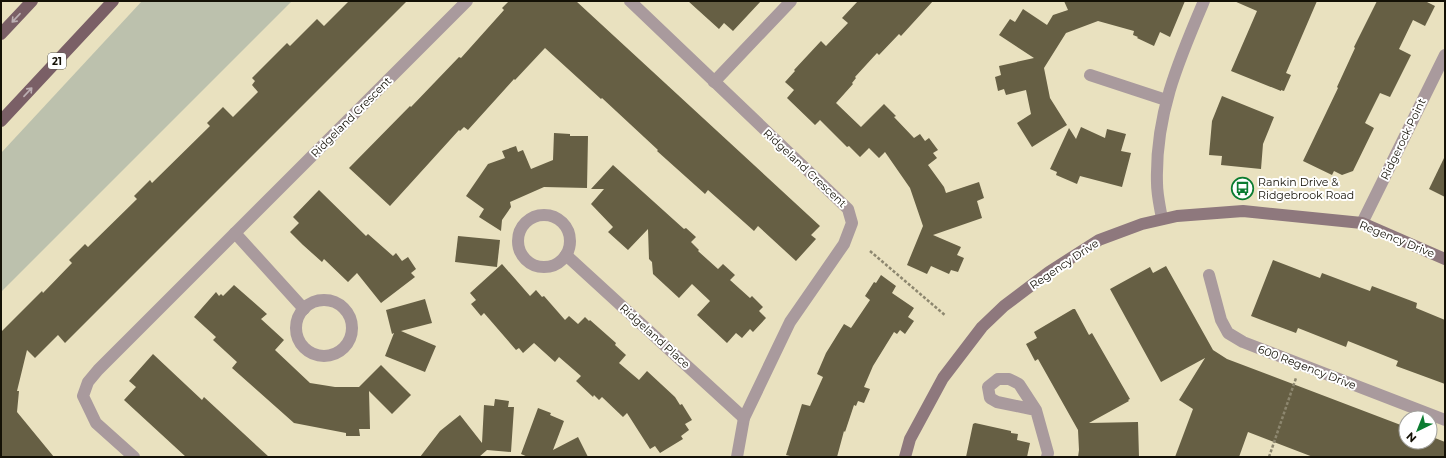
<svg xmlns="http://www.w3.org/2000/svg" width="1446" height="458" viewBox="0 0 1446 458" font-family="Montserrat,sans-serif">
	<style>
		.green { fill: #bcc1ad }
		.building { fill: #665f44 }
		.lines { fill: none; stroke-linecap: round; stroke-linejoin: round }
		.path { stroke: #8d876f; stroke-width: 2.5; stroke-dasharray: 3 2; stroke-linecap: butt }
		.street { stroke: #a99a9d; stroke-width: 12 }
		.secondary { stroke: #8e787d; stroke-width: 12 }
		.primary { stroke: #7a5f66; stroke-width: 12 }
		.oneway { stroke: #bcafb2 }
		.labels { text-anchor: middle; stroke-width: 4; stroke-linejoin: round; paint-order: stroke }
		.shield { fill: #fff; stroke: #5a5851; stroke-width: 1 }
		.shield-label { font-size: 10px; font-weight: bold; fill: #141106 }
		.street-label { font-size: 11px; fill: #141106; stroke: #fff }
		.poi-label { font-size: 11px; fill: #141106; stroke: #fff; text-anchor: start }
	</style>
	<rect width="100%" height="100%" fill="#e9e1bf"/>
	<path class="green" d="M142,1H292L1,292V153Z"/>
	<g class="building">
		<path d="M349,1H407L65,343L58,335L35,358L27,350L17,391H19L17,412L54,457H1V332L42,291L43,293L72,263L69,260L85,244L88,247L137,199L134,196L150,180L152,183L210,126L207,123L223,107L233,117L258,92L252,85L255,81L252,78L287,43L290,46L317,19L324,26Z"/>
		<path d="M509,1H576L820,226L811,235L816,239L796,261L758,226L754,231L708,190L705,194L657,151L658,150L602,98L601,99L545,48L515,80L514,79L468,130L464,127L460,131L459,130L390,206L349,168L410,106L411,107L459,57L461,58L504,10L502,8Z"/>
		<path d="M688,1H761L733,31L724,23L719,29Z"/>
		<path d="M858,1H933L901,36L899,34L879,55L877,53L855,77L856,78L852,83L853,84L836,103L861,127L884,104L896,116L894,117L914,138L920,134L925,141L929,138L938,150L933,153L937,158L928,165L944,187L946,193L979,182L984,198L977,201L982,218L933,235L961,247L957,255L964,258L958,272L951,270L949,274L931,266L927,274L907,265L923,226L910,188L885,152L879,158L869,148L860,157L849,146L847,147L820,120L815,125L787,98L794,90L785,82L795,71L794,70L821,41L826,46L848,23L842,18Z"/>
		<path d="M1064,1H1185L1170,37L1160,32L1154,46L1137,38L1138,37L1133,35L1134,31L1098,21L1066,33L1044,68L1050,98L1067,125L1032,147L1017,123L1031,114L1026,90L1006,95L1004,89L998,91L995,77L1001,75L999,66L1034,58L999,35L1010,19L1015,22L1023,9L1047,25L1053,15L1068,10Z"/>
		<path d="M1234,1H1317L1286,73L1291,75L1284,91L1281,90V91L1231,71L1257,11Z"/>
		<path d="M1377,1H1425L1435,6L1425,26L1413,20L1399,49L1411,55L1390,97L1380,93L1365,123L1374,128L1353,171L1342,175L1334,171L1332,175L1303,161L1338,88L1337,87L1355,48L1354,47Z"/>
		<path d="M1222,96L1274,117L1263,144L1261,169L1221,165L1222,156L1209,155L1212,121Z"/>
		<path d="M1081,127L1105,138L1107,129L1126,134L1121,151L1131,153L1122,187L1080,176L1077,184L1056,175L1057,172L1050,169L1069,128L1076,139Z"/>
		<path d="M554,133L570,134V136H588L587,188L544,187L510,202L511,207L502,220L501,231L479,217L484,209L466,196L488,164L505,158L502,151L516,146L518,152L523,150L531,169L553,160Z"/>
		<path d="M1445,156V197L1429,189Z"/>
		<path d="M613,165L684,229L686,228L696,237L691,242L699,250L698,251L718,269L723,264L735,275L730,280L750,298L752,296L763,307L759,311L766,318L753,332L750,329L742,338L736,333L727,343L697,315L710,301L692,284L679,298L653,274L652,262L649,259L648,229L628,250L608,232L613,227L591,204L604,189H591Z"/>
		<path d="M319,190L366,236L368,234L393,256L396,253L402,261L408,257L416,269L411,273L415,277L381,303L357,273L348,282L324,259L322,262L303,245L290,232L299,223L293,217Z"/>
		<path d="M458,236L500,240L497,267L455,262Z"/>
		<path d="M1273,260L1320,278L1322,273L1370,291L1372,286L1417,303L1416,308L1445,320V384L1396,366L1398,361L1348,341L1346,347L1298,328L1296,333L1251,316Z"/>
		<path d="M502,264L530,296L536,290L542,297L544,296L565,320L569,316L578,324L585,317L589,321L590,320L616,343L615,345L626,355L619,363L639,380L647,371L675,397L680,405L682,404L692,420L685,424L689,430L681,436L683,439L660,453L655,446L650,449L627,413L623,417L602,397L599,400L594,395L593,397L576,381L581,376L559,357L555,362L534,343L523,353L519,348L516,350L484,313L481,316L471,304L476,300L470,293Z"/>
		<path d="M1166,266L1213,350L1227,359L1406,427V442H1430V436L1445,442V457H1313L1248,432L1239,457H1175L1193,409L1179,400L1205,358L1161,382L1110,289L1150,267L1153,273Z"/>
		<path d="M881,275L896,286L892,293L914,308L908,317L914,321L905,334L900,330L897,334L894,332L873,366L864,387L870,389L864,403L858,401L856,406L854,405L845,432L844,431L837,457H794L786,455L802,404L810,406L823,377L817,374L826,353L844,324L851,328L870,300L865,296L874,282L876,283Z"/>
		<path d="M234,285L267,314L261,319L284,340L275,350L310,383L335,387H359L381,365L411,395L392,414L369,391L370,429H359L360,436H346V433L294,423L232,368L237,362L213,340L216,337L194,317L216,292L219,296L221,294L223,296Z"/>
		<path d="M425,299L432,323L401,331L436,346L425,372L385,356L394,333L392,334L386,310Z"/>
		<path d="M1073,309H1075L1089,335L1092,333L1130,399L1128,400L1129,401L1089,423L1138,422L1139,457H1078L1079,450L1078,430L1038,359L1035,361L1026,344L1037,338L1034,332Z"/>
		<path d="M153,354L202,400L204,397L269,457H186L124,400L136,387L129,381Z"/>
		<path d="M495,399L509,401L508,407H514L511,452L487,450L479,457H420L440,431L460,415L482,443L484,405L494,406Z"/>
		<path d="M538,408L551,413L550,415L564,421L553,450L578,437L588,457H528L521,454Z"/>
		<path d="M975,423L1011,431V433L1018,434L1017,440L1030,443L1027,457H966L973,424Z"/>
	</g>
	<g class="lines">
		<g class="path">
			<path d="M870,251L946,316"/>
			<path d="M1269,457L1296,378"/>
		</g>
		<g class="street">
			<path d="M630,1L848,209L852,223L844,244L790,322L744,418L737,457"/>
			<path d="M1090,75L1166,100"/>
			<path d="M714,82L791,1"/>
			<circle cx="544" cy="241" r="26"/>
			<path d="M1162,219C1160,207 1157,195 1157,183C1155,115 1178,62 1204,1"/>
			<path d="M1362,223L1445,55"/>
			<path d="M235,233L304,309"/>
			<path d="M566,255L744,418"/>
			<path d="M1209,275L1221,320L1228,333L1243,342L1445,420"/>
			<circle cx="324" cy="328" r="28"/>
			<path d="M1036,410L997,402L990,398L988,387L998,379H1009L1019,384L1036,410L1048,453L1047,457"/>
			<path d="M134,457L96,423L83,396L88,382L98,370L467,1"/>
		</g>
		<path class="secondary" d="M905,457L910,439L943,378L982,327L1004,306L1049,272L1099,240L1142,224L1177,216L1243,211L1362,223L1445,259"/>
		<g class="primary">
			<path d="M1,34L32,1"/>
			<path d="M1,121L113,1"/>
		</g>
	</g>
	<defs><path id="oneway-shaft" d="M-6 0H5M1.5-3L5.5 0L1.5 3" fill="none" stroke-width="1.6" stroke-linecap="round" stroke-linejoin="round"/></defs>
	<g class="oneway">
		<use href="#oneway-shaft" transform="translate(16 18) rotate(133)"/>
		<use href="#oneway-shaft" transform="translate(28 92) rotate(-47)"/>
	</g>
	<defs>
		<symbol id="bus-ring" viewBox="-11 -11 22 22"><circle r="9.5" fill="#fff" stroke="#0b7c31" stroke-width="1.5"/><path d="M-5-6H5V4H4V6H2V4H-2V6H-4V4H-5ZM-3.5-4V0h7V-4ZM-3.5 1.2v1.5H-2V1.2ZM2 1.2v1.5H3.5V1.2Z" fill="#0b7c31"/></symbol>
	</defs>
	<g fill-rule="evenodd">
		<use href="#bus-ring" x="1230" y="176" width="25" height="25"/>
	</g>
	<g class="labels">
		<rect class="shield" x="48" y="53" width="18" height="16" rx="3"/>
		<g class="shield-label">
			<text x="57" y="65">21</text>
		</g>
		<g class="street-label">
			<text transform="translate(351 117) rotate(-45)" y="4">Ridgeland Crescent</text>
			<text transform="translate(1403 139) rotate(-64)" y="4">Ridgerock Point</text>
			<text transform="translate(805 168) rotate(43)" y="4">Ridgeland Crescent</text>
			<text transform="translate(1397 239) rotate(22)" y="4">Regency Drive</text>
			<text transform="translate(1064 264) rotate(-34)" y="4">Regency Drive</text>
			<text transform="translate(655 336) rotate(42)" y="4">Ridgeland Place</text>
			<text transform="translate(1307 367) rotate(21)" y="4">600 Regency Drive</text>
		</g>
		<g class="poi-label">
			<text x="1258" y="186">Rankin Drive &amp;<tspan x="1258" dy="13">Ridgebrook Road</tspan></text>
		</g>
	</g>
	<rect width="1446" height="458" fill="none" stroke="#141106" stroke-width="4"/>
	<g transform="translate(1418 430) rotate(223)"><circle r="19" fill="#ffffff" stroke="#a1a09b"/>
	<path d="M0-3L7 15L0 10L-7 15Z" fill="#0b7c31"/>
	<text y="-6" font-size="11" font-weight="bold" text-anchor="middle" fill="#141106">N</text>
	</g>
</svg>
